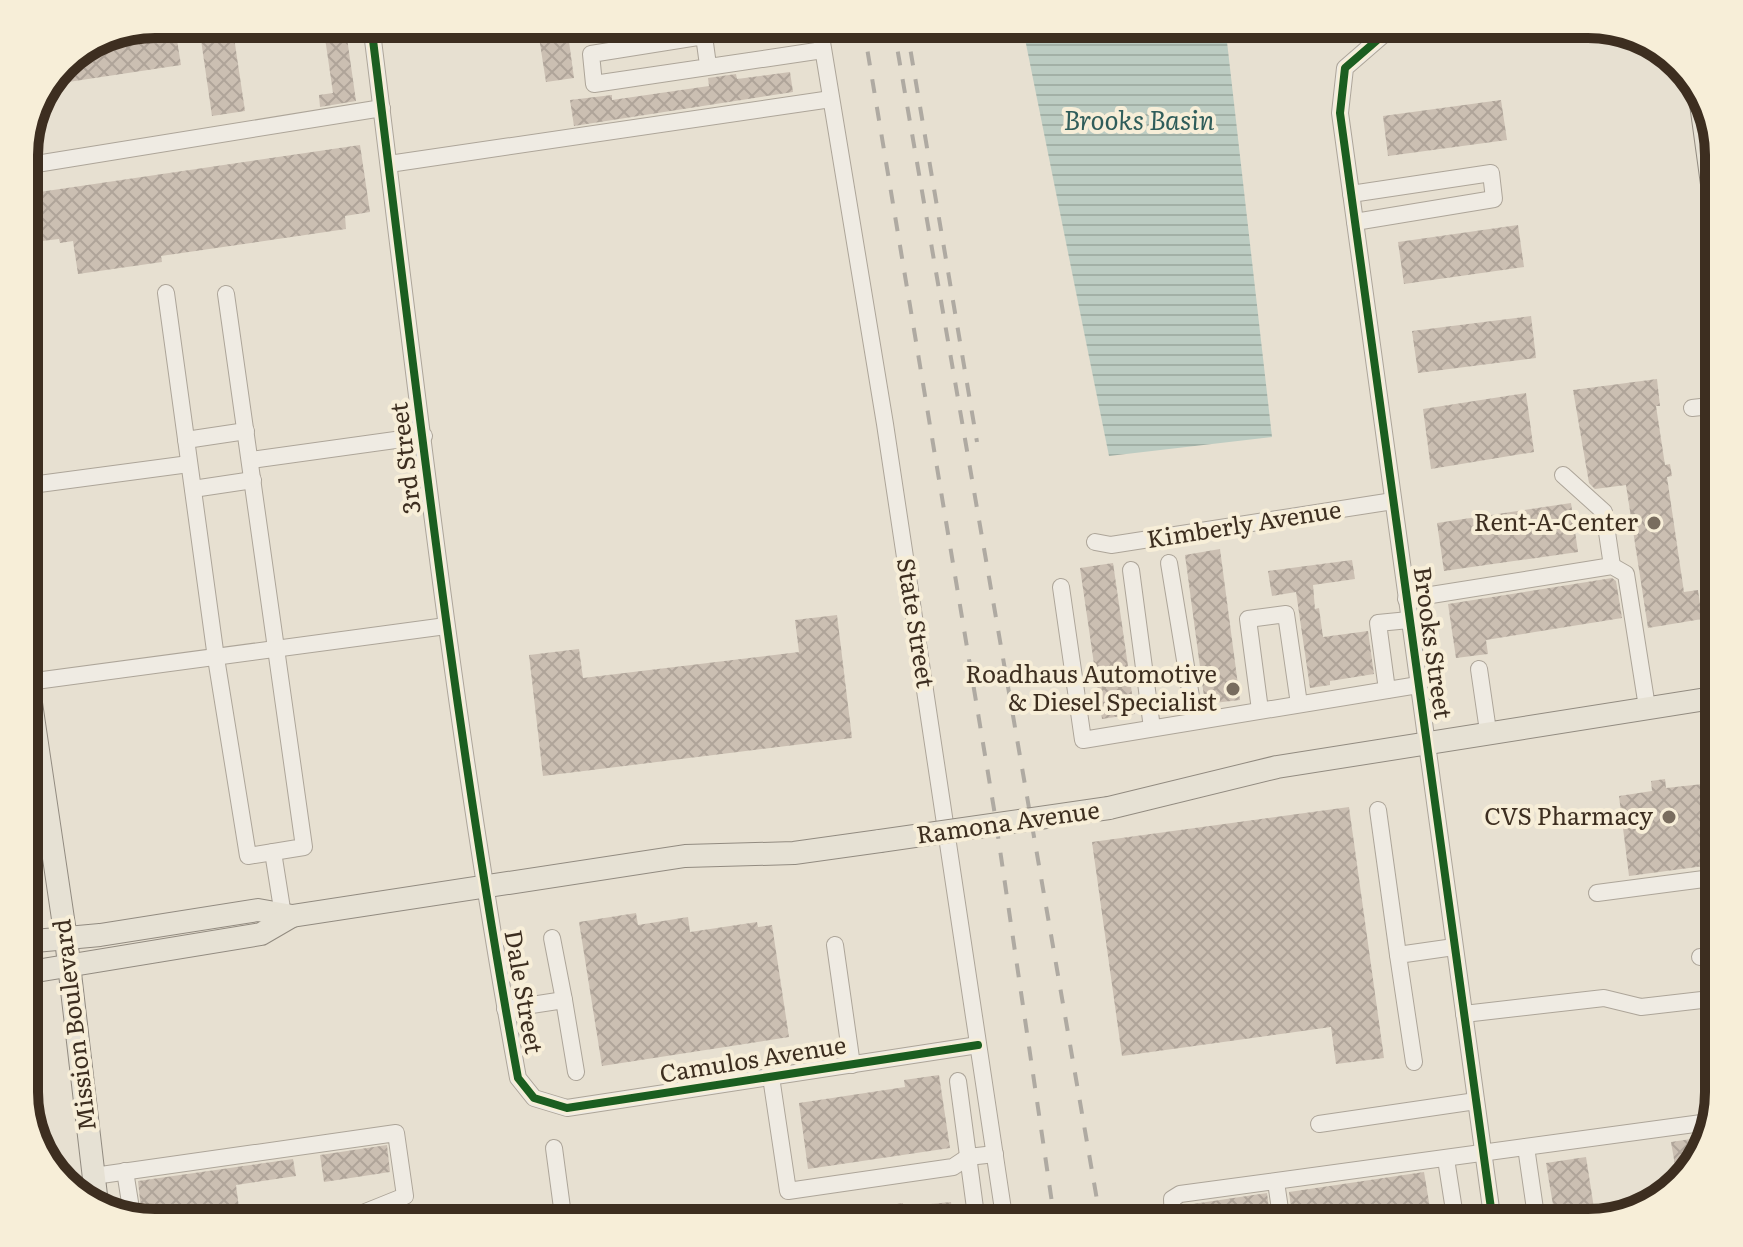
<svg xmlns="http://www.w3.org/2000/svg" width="1743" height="1247" viewBox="0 0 1743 1247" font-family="Literata,serif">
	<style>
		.water { fill: url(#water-rules) }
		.building { fill: url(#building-cross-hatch) }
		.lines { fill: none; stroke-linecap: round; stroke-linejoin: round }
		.minor-casing { stroke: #ada599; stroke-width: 18 }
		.major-casing { stroke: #928b80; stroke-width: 24 }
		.minor { stroke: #efebe3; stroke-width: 16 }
		.major { stroke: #e6e1d4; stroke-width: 22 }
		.rail { stroke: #afaaa2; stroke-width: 4; stroke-dasharray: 14 14; stroke-linecap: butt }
		.major-bridge-casing { stroke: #928b80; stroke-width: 24; stroke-linecap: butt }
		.major-bridge { stroke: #e6e1d4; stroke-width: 22 }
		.cycleway-casing { stroke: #f7eed8; stroke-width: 13 }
		.cycleway { stroke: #1b5e20; stroke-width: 8 }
		.poi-dot { fill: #786c5e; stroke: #f7eed8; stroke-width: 3 }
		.labels { text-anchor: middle; stroke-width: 8; stroke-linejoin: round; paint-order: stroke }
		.street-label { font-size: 24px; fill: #3d2e20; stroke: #f7eed8 }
		.poi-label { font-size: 24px; fill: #3d2e20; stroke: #f7eed8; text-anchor: end }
		.water-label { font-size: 26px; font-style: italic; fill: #2f5d5a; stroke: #f7eed8 }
		.rim { fill: none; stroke: #3d2e20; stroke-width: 10 }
	</style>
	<defs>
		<pattern id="water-rules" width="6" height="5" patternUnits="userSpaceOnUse" patternTransform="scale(2)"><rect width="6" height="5" fill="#bcccc2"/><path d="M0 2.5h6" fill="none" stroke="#a2b0a6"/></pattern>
		<pattern id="building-cross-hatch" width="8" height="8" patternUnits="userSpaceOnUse" patternTransform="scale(2)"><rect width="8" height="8" fill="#cbbfb2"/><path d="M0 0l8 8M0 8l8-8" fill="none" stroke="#afa499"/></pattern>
	</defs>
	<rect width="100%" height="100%" fill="#e7e0d1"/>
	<path class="water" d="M1022,24H1225L1272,437L1109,456Z"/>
	<g class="building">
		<path d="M232,24L245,111L212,116L199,26Z"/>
		<path d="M323,24H345L356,101L320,107L319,95L333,93Z"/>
		<path d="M602,24H683V28L604,41Z"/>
		<path d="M567,27L574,78L546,82L538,31Z"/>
		<path d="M176,34L181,65L55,84L68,57L97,46Z"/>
		<path d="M790,72L793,92L574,126L570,100L612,95V100L709,86L708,78L736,74L737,79Z"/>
		<path d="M1501,100L1507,140L1388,156L1383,116Z"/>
		<path d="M360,145L370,212L345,216L346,229L161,256L162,262L78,274L73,241L60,243L59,239L33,242L26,194Z"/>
		<path d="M1518,225L1524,267L1404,284L1398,242Z"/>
		<path d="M1531,316L1536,358L1418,373L1412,331Z"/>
		<path d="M1657,379L1660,406H1656L1665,465L1670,464L1672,476L1667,477L1684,592L1698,590L1702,619L1648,628L1626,485L1595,489L1589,483L1573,390Z"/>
		<path d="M1526,393L1534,452L1431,469L1423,409Z"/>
		<path d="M1571,503L1578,552L1444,571L1437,523Z"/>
		<path d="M1220,549L1240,700L1205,704L1185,555Z"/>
		<path d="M1352,560L1355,579L1313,585L1315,609L1319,608L1323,637L1368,631L1374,674L1330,681V685L1310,688L1296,592L1272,596L1268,571Z"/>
		<path d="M1113,563L1135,714L1102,719L1080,568Z"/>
		<path d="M1612,578L1616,581L1622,618L1486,640L1488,654L1456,658L1448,604Z"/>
		<path d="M837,615L852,738L543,776L529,655L579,649L583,678L799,652L795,620Z"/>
		<path d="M1665,779L1666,788L1712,783L1719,864L1629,876L1619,796L1652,791L1651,781Z"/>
		<path d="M1349,807L1384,1058L1336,1064L1331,1027L1122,1056L1092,842Z"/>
		<path d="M636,913L638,925L688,917L690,932L757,922L758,927L772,925L789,1037L602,1066L579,922Z"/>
		<path d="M939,1075L950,1148L808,1169L799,1103L905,1087L904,1080Z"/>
		<path d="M1704,1137L1692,1171L1678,1183L1671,1142Z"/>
		<path d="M387,1145L390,1172L324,1182L320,1155Z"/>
		<path d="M1586,1157L1596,1221L1556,1223L1546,1163Z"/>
		<path d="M293,1159L296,1176L236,1185L241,1223H155L142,1219L138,1181Z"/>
		<path d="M1424,1172L1430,1208L1324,1223H1293L1289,1192Z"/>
		<path d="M1267,1193L1271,1223H1189L1186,1205Z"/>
		<path d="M951,1202L954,1223H934L931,1204Z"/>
		<path d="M903,1203L905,1223H826L824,1210L851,1206L852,1211Z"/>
	</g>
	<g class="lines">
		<defs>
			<g id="minor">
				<path d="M371,24C415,376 454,729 518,1078L534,1098L567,1108L978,1045"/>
				<path d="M819,24L885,424L1005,1223"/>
				<path d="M1390,29L1345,68L1340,113L1493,1223"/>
				<path d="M1390,29L1414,31L1458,24"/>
				<path d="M708,65L704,36L591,54L594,84L823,50"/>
				<path d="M389,164L831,99"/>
				<path d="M24,166L382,108"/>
				<path d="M1351,194L1491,173L1494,199L1355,222"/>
				<path d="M166,293L216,658L248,856L304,847L226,294"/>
				<path d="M1692,408L1719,405"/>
				<path d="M186,440L246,431"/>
				<path d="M251,460L424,436"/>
				<path d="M1563,475L1604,512L1612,566"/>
				<path d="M24,486L189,464"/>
				<path d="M193,489L253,480"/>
				<path d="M1095,542L1111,545L1393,501"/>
				<path d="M1169,563L1195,721"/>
				<path d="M1131,570L1152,728"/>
				<path d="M1061,587L1083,740L1418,685"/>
				<path d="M1406,599L1612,566L1626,574L1647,707"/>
				<path d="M1479,669L1488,731"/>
				<path d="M28,682L446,626"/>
				<path d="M1387,690L1378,623L1409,620"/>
				<path d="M1260,710L1248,619L1286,614L1299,704"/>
				<path d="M1378,810L1398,955"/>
				<path d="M273,852L283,915"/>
				<path d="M1597,893L1719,877"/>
				<path d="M552,938L564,1000"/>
				<path d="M835,945L852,1065"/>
				<path d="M1700,957L1719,958"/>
				<path d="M505,1009L564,1000L576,1072"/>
				<path d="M1464,1014L1604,998L1641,1007L1719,998"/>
				<path d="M1414,1062L1398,955L1454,947"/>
				<path d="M771,1077L788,1191L953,1167L968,1157L995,1154"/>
				<path d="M958,1081L977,1223"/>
				<path d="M1319,1124L1476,1101"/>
				<path d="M1526,1147L1537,1223"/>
				<path d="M554,1148L564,1223"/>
				<path d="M1446,1159L1456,1223"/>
				<path d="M125,1171L132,1215"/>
				<path d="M94,1176L396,1133L405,1196L338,1223"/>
				<path d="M1276,1182L1282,1223"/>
				<path d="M1173,1223L1172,1199L1180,1194L1709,1122"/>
			</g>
			<g id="major">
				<path d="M1699,89L1719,235"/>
				<path d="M24,656L66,939L97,1204"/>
				<path d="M1109,808L1277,767L1719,697"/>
				<path d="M24,942L100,935L258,910L292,916L685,856L794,853L880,841"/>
				<path d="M24,973L261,934L292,916"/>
				<path d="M24,1055L36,1144"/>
			</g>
		</defs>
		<use href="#minor" class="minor-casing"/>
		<use href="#major" class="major-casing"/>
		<use href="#minor" class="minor"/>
		<use href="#major" class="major"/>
		<g class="rail">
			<path d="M863,24L994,809L1055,1223"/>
			<path d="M893,24L1101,1223"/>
			<path d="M906,24L977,442"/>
		</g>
		<defs>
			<path id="major-bridge" d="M880,841L1109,808"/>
		</defs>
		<use href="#major-bridge" class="major-bridge-casing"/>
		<use href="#major-bridge" class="major-bridge"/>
		<defs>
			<g id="cycleway">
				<path d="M371,24C415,376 454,729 518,1078L534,1098L567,1108L978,1045"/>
				<path d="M1390,29L1345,68L1340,113L1493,1223"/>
			</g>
		</defs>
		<use href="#cycleway" class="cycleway-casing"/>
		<use href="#cycleway" class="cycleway"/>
	</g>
	<g class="poi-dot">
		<circle cx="1654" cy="523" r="8"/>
		<circle cx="1233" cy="689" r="8"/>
		<circle cx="1669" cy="817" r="8"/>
	</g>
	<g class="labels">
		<g class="street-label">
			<text transform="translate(406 458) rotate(-97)" y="8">3rd Street</text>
			<text transform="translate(1244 525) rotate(-9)" y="8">Kimberly Avenue</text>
			<text transform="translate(915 623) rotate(81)" y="8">State Street</text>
			<text transform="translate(1432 643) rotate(82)" y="8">Brooks Street</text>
			<text transform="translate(1008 823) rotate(-8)" y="8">Ramona Avenue</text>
			<text transform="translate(523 992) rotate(80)" y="8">Dale Street</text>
			<text transform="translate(75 1025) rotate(-97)" y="8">Mission Boulevard</text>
			<text transform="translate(753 1060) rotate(-9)" y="8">Camulos Avenue</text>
		</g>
		<g class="poi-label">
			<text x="1638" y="531">Rent-A-Center</text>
			<text x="1217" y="683">Roadhaus Automotive<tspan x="1217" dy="28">&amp; Diesel Specialist</tspan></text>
			<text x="1653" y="825">CVS Pharmacy</text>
		</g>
		<g class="water-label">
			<text x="1139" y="130">Brooks Basin</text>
		</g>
	</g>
	<path d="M0 0H1743V1247H0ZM155 38H1588A117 117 0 0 1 1705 155V1092A117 117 0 0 1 1588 1209H155A117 117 0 0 1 38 1092V155A117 117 0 0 1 155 38Z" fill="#f7eed8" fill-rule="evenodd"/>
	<path class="rim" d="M155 38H1588A117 117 0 0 1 1705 155V1092A117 117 0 0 1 1588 1209H155A117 117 0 0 1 38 1092V155A117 117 0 0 1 155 38Z"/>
</svg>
